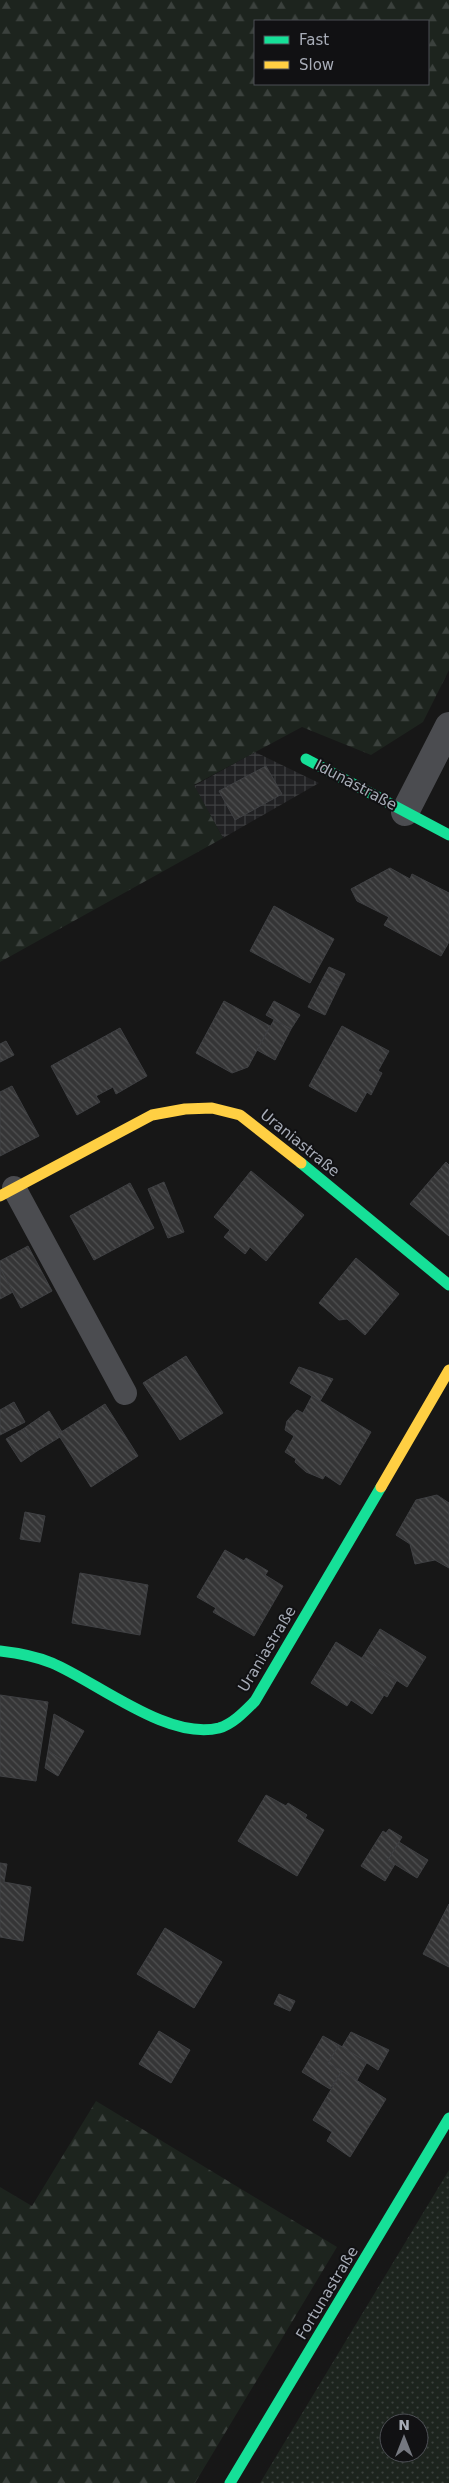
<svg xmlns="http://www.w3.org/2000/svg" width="449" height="2483" viewBox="0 0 449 2483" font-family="'DejaVu Sans',sans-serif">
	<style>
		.industrial { fill: url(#industrial-grid) }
		.forest { fill: url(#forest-firs); fill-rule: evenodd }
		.park { fill: url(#park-dots); fill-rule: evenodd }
		.building { fill: url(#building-back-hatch); stroke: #3f4043 }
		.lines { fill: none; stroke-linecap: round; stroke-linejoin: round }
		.lane { stroke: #4b4c50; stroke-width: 24 }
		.street { stroke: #4b4c50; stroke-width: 28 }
		.fast { stroke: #16e098; stroke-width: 11 }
		.slow { stroke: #ffcf43; stroke-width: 11 }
		.labels { text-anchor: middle; stroke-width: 4; stroke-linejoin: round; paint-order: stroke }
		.street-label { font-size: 15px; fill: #a8adb8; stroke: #111113 }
	</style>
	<defs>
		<pattern id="industrial-grid" width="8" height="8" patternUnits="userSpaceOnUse" patternTransform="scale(1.25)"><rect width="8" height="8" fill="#212123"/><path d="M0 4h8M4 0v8" fill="none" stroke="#3e3f41"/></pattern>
		<pattern id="forest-firs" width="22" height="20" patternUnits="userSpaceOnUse" patternTransform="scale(1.25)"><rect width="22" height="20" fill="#1d241e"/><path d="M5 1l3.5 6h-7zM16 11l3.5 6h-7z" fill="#3b413d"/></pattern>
		<pattern id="park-dots" width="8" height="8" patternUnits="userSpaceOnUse" patternTransform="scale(1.25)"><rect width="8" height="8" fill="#1d241e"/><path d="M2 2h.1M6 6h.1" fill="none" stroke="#3b413d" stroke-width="1.8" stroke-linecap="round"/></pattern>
		<pattern id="building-back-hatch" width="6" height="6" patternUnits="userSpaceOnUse" patternTransform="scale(1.25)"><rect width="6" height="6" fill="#353536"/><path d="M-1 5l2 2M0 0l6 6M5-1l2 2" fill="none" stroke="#4f5051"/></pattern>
	</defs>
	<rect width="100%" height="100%" fill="#171717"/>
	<path class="industrial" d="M255,752L319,783L223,838L194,786Z"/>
	<g class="forest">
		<path d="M0,0H449V670L423,722L371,755L302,727L194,785L223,838L0,962ZM255,21H428V84H255Z"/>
		<path d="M96,2101L337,2247L195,2483H0V2187L32,2206Z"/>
	</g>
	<path class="park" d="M449,2170V2483H260ZM389,2423H419V2453H389Z"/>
	<g class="building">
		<path d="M266,766L282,794L235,820L219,791Z"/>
		<path d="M390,868L410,879L412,874L449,893V942L441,956L384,925L389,917L357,901L351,889Z"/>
		<path d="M274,906L334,939L310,983L250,951Z"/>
		<path d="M329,967L345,974L339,986L323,978Z"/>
		<path d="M323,978L339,986L325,1015L308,1007Z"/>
		<path d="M224,1001L270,1026L248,1067L232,1073L196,1053Z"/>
		<path d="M274,1001L300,1015L291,1029L266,1015Z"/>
		<path d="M274,1020L291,1029L275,1060L257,1050Z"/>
		<path d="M342,1026L389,1051L378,1071L382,1073L371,1095L367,1092L356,1112L309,1086Z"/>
		<path d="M120,1028L147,1076L116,1094L113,1087L96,1096L100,1102L77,1115L51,1066Z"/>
		<path d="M6,1041L14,1055L0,1062V1044Z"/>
		<path d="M12,1086L39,1136L0,1156V1092Z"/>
		<path d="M446,1162L449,1165V1236L410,1204Z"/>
		<path d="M251,1171L304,1215L266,1261L250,1247L245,1254L224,1237L230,1230L214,1217Z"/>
		<path d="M164,1182L184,1232L168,1238L148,1189Z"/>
		<path d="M130,1183L154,1228L94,1260L70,1216Z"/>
		<path d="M28,1246L52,1291L21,1308L0,1268V1261Z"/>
		<path d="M356,1258L399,1294L365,1335L347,1319L339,1320L319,1303Z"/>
		<path d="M0,1268L13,1292L0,1299Z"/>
		<path d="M186,1356L223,1413L180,1440L143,1383Z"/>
		<path d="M299,1367L333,1379L320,1401L290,1383Z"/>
		<path d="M312,1396L371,1432L340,1485L325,1475L323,1479L306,1472L295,1462L296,1459L285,1452L294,1436L285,1430L287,1421L297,1410L303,1413Z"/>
		<path d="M14,1402L25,1422L0,1435V1410Z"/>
		<path d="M105,1404L138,1456L91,1487L58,1434Z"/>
		<path d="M49,1411L62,1432L58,1434L60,1437L37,1451L23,1429Z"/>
		<path d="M23,1429L37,1451L21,1462L6,1439Z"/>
		<path d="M437,1495L449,1503V1568L435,1560L415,1564L410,1544L396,1535L416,1500Z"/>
		<path d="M25,1512L45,1516L40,1542L20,1539Z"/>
		<path d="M225,1550L244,1561L246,1558L268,1571L265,1575L283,1586L254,1636L213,1612L216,1608L197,1597Z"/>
		<path d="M80,1573L148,1585L140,1635L72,1623Z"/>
		<path d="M380,1629L426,1657L407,1687L362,1658Z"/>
		<path d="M336,1642L397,1680L387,1697L384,1695L372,1714L351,1700L347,1706L311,1683Z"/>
		<path d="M0,1695L48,1702L36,1781L0,1776Z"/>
		<path d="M54,1714L84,1731L66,1762L48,1751Z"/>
		<path d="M48,1751L66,1762L58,1776L45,1768Z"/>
		<path d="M266,1795L286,1806L288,1803L307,1815L305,1818L324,1830L297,1876L238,1841Z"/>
		<path d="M389,1829L402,1837L388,1860L395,1864L385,1881L361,1866L383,1831L386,1833Z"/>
		<path d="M399,1842L428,1860L417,1878L388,1860Z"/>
		<path d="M0,1863L7,1864L4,1882L31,1887L23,1941L0,1937Z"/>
		<path d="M449,1904V1967L423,1954Z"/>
		<path d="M165,1928L222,1962L194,2008L137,1974Z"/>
		<path d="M279,1994L295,2001L290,2011L274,2004Z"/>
		<path d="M159,2031L190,2050L171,2083L139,2064Z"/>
		<path d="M351,2032L389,2050L378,2070L342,2047Z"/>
		<path d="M323,2036L339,2045L328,2063L342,2071L330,2089L302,2072Z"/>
		<path d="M339,2045L367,2062L357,2080L328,2063Z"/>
		<path d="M342,2071L386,2099L350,2157L327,2141L332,2132L313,2120Z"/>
	</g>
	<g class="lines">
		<path class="lane" d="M14,1188L125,1393"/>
		<path class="street" d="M405,812L449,726"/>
		<g class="fast">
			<path d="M306,759L449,835"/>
			<path d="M301,1163L449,1285"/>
			<path d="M0,1651C18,1653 35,1656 52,1663C97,1682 168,1741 219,1728C233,1724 245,1711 255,1701L381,1487"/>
			<path d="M230,2483L449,2118"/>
		</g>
		<g class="slow">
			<path d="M0,1196L152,1115L185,1109L212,1108L240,1115L301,1163"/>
			<path d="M381,1487L449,1370"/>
		</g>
	</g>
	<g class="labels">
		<g class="street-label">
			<text transform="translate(356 785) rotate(28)" y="5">Idunastraße</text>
			<text transform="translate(300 1143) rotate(39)" y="5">Uraniastraße</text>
			<text transform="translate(267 1649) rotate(-59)" y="5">Uraniastraße</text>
			<text transform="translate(327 2293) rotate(-59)" y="5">Fortunastraße</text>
		</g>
	</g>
	<rect x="254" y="20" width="175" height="65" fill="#111113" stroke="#4d4f55"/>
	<rect x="264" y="36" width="25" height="8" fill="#16e098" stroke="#4d4f55"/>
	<text x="299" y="45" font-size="15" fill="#a8adb8">Fast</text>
	<rect x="264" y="61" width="25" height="8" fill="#ffcf43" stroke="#4d4f55"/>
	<text x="299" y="70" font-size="15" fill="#a8adb8">Slow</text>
	<g transform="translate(404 2438)"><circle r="24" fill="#111113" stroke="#4d4f55"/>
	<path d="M0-4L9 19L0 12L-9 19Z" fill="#757880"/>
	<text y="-8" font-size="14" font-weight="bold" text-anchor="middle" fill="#a8adb8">N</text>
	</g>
</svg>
